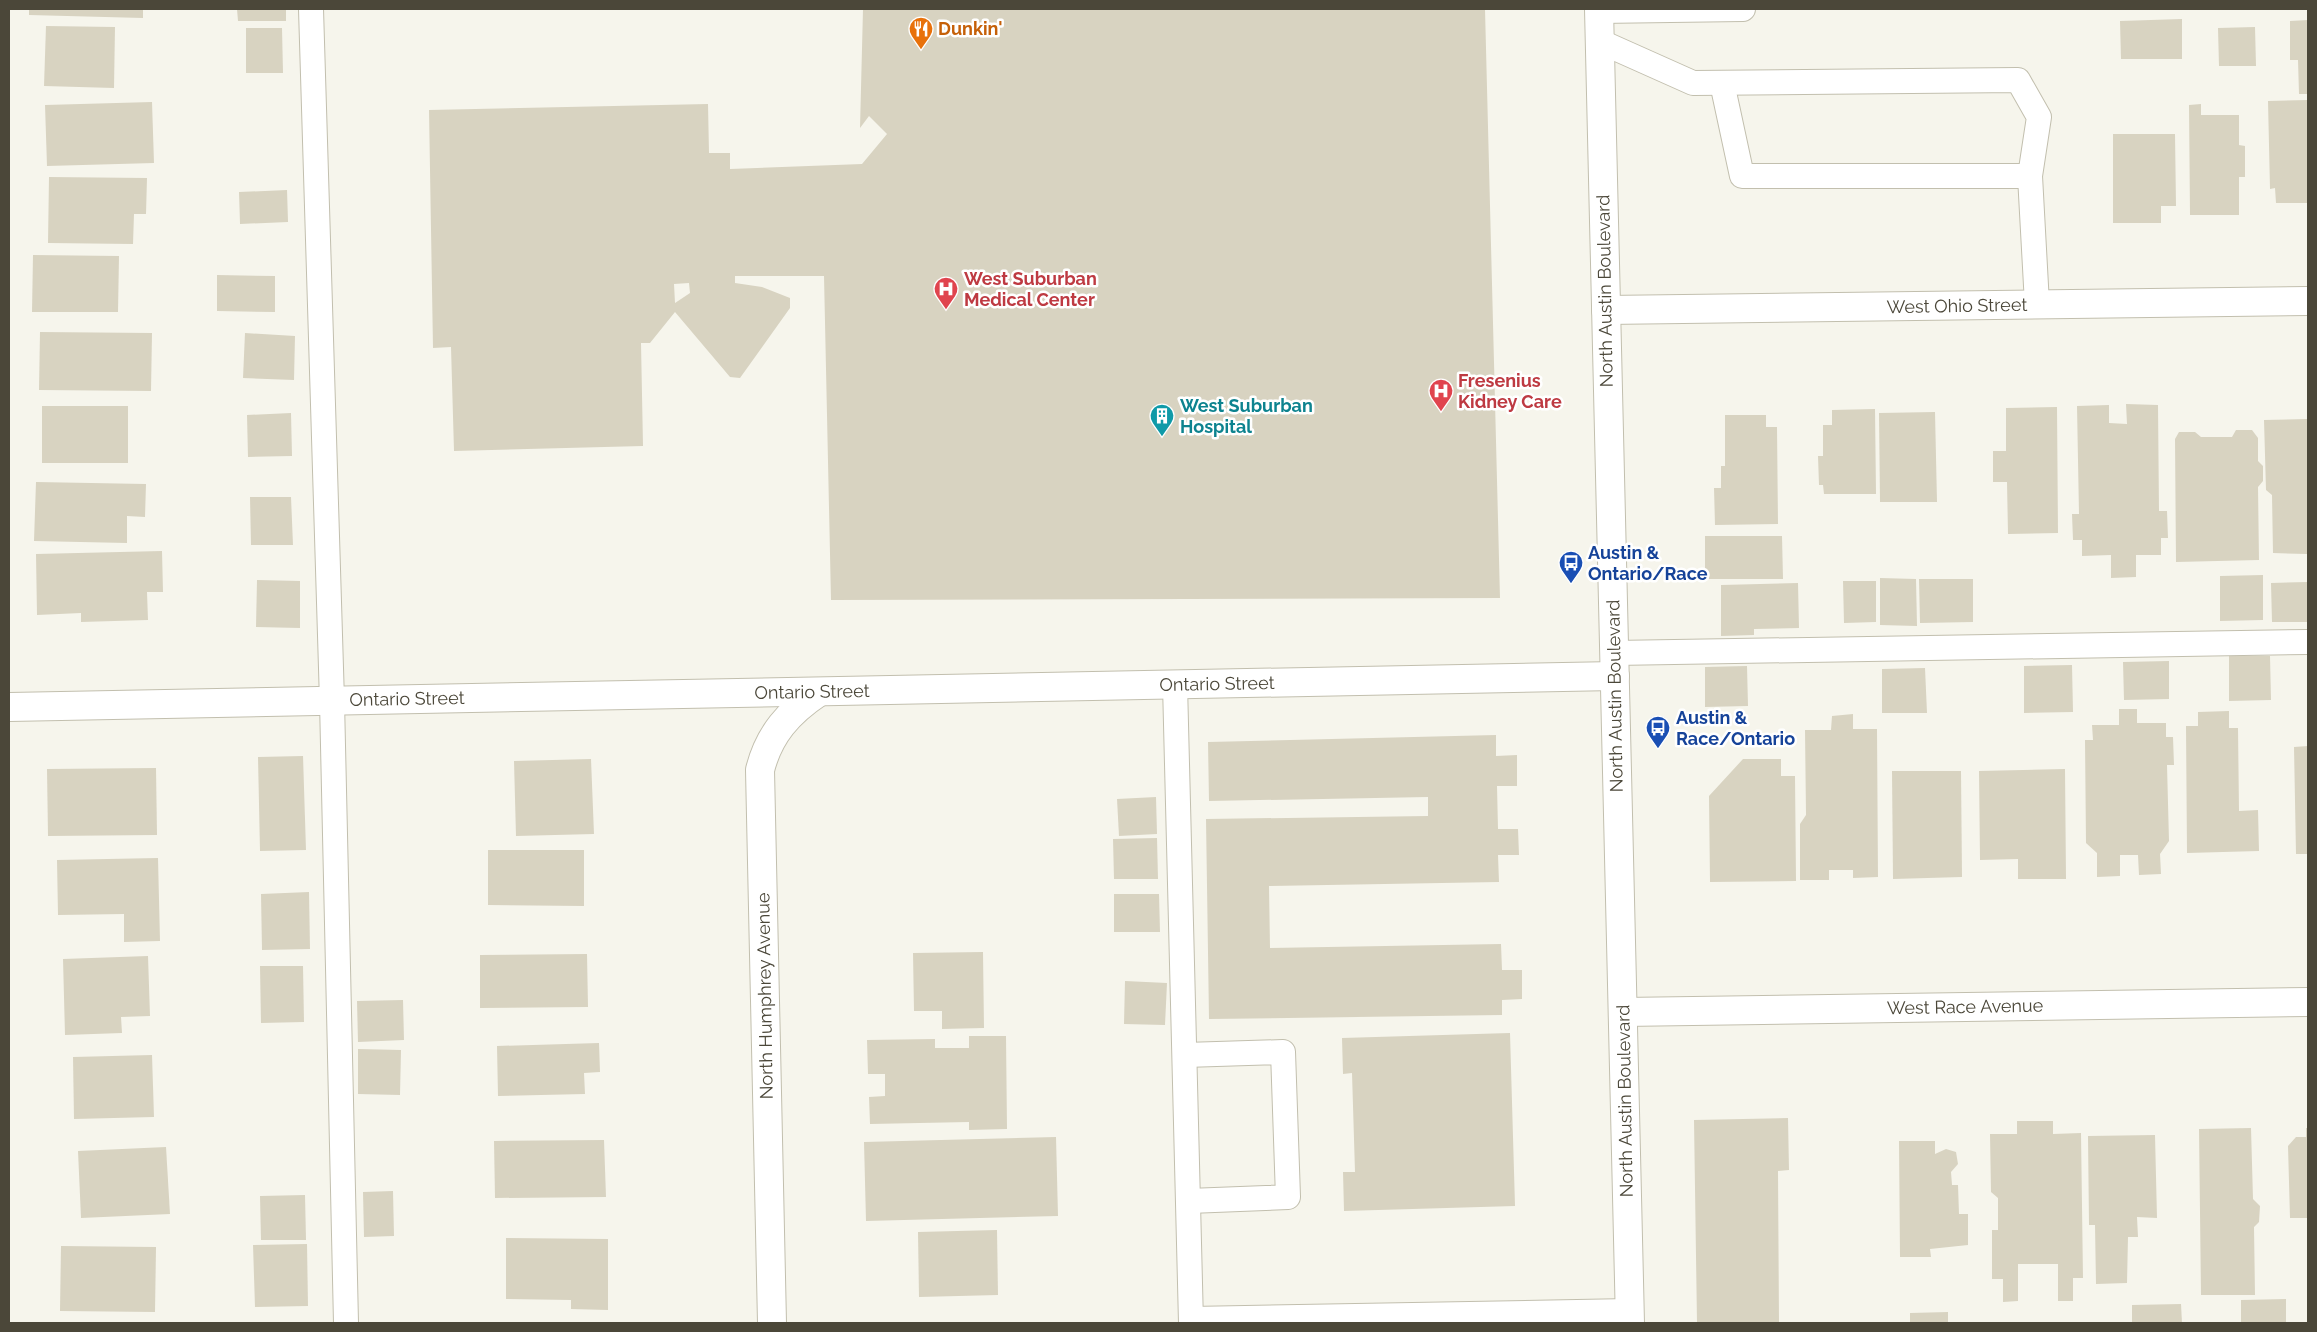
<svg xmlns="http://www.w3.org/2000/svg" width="2317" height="1332" viewBox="0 0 2317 1332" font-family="Raleway,sans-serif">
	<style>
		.building { fill: #d8d3c1; fill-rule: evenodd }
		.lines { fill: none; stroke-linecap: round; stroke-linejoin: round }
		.service-casing { stroke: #c2bfae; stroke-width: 26 }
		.minor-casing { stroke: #c2bfae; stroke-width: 30 }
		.tertiary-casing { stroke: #c2bfae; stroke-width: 30 }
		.service { stroke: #fff; stroke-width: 24 }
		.minor { stroke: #fff; stroke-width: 28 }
		.tertiary { stroke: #fff; stroke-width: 28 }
		.labels { text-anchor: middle; stroke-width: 5; stroke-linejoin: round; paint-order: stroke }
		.food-label { font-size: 18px; font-weight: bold; fill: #c56008; stroke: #fff; text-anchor: start }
		.health-label { font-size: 18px; font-weight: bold; fill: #be3a42; stroke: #fff; text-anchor: start }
		.street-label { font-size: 18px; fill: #4b4739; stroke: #fff }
		.culture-label { font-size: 18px; font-weight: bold; fill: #0d838f; stroke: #fff; text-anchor: start }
		.transit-label { font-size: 18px; font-weight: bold; fill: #164399; stroke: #fff; text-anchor: start }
	</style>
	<rect width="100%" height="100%" fill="#f6f5ec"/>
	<g class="building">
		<path d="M29,9H143V18L29,15Z"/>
		<path d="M237,9H286V21H238Z"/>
		<path d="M863,9H1485L1500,598L831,600L824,276H735V283L762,287L790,298V308L740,378L730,377L675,312L650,343H641L643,446L454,451L451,347L433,348L429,110L708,104L709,153H730V169L862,164L887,134L869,116L860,128ZM689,283L690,293L675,303L674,284Z"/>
		<path d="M2182,19V59H2121L2120,21Z"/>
		<path d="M2308,20V94H2299L2298,60H2290V21Z"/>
		<path d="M46,26L115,27L114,88L44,86Z"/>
		<path d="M2255,27L2256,66H2219L2218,28Z"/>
		<path d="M246,28H282L283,73H246Z"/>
		<path d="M2308,100V203H2276L2275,188L2270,189L2268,101Z"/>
		<path d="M152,102L154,163L47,166L45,105Z"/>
		<path d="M2201,104V115H2239V145L2245,146V177H2239V215H2190L2189,105Z"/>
		<path d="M2113,134H2175L2176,206H2161V223H2113Z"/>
		<path d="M49,177L147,178L146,214H134L133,244L48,243Z"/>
		<path d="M287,190L288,222L240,224L239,192Z"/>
		<path d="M33,255L119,256L118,312H32Z"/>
		<path d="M217,275L275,276V312L217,311Z"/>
		<path d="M40,332L152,333L151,391L39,390Z"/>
		<path d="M245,333L295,336L294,380L243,378Z"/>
		<path d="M2126,404L2158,405L2159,511H2167L2168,538H2161V555H2136V577L2111,578V555L2082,556V540H2073L2072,514H2079L2077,406L2109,405V423L2127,424Z"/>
		<rect x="42" y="406" width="86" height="57"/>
		<path d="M2057,407L2058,533L2008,534L2007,482H1993V451H2006V408Z"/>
		<path d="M1875,409L1876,494H1824L1823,485H1819L1818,456H1823V425H1832V410Z"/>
		<path d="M1935,412L1937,502H1880L1879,413Z"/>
		<path d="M291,413L292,456L248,457L247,415Z"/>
		<path d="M1725,415H1766V427H1777L1778,524L1715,525L1714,488H1721V466H1725Z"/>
		<path d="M2307,419V554L2273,553L2272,495L2266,490L2264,420Z"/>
		<path d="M2236,430H2252L2258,438V461L2263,466V481L2258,487L2259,560L2176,562L2175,439L2179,432H2195L2201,437H2232Z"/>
		<path d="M36,482L146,484L145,517L127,516V543L34,541Z"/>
		<path d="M250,497H291L293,545H251Z"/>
		<path d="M1705,536H1782L1783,579H1705Z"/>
		<path d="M162,551L163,592H147L148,620L81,622V613L37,615L36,554Z"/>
		<path d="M2263,575V620L2220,621V576Z"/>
		<path d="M1880,578L1916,579L1917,626L1880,625Z"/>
		<path d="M1919,579H1973V622L1920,623Z"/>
		<path d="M257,580L300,581V628L256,627Z"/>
		<path d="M1843,581H1876V622L1844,623Z"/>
		<path d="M2308,582V622H2272L2271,583Z"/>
		<path d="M1798,583L1799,628L1754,629V635L1721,636V585Z"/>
		<path d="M2229,656H2270L2271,700L2229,701Z"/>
		<path d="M2169,661V699L2124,700L2123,662Z"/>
		<path d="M2072,665L2073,712L2024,713V666Z"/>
		<path d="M1747,666L1748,706L1705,707V667Z"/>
		<path d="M1925,668L1927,713H1882V669Z"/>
		<path d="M2119,709H2137V723H2166V737H2173L2174,765H2167L2169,841L2160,854L2161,874L2139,875L2138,855H2120V876L2097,877V853L2086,843L2085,740H2093L2092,725H2119Z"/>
		<path d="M2229,711V728H2238L2239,811L2258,810L2259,851L2187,853L2186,726H2198V712Z"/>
		<path d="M1853,714V729H1877L1878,877L1853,878V870H1829V880H1800V824L1806,815L1805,730H1831L1832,716Z"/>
		<path d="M1496,735V756L1517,755V786H1497L1498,829H1518L1519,855H1498L1499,882L1269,886L1270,948L1501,944L1502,970H1522V999L1502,1000V1015L1209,1019L1206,819L1428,816V797L1209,801L1208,742Z"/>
		<path d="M2308,746V854H2296L2294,747Z"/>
		<path d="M303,756L306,850L260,851L258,757Z"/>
		<path d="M591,759L594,834L516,836L514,761Z"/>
		<path d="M1743,759H1781V776H1795L1796,881L1710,882L1709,796Z"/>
		<path d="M156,768L157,835L48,836L47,769Z"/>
		<path d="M2065,769L2066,879H2018V859L1980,860L1979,771Z"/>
		<path d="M1892,771H1961L1962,877L1893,879Z"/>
		<path d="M1156,797L1157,834L1119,836L1117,799Z"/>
		<path d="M1157,838L1158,879H1114L1113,839Z"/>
		<path d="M488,850H584V906L488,905Z"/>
		<path d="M158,858L160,941L124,942V914L58,915L57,860Z"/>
		<path d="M309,892L310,949L262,950L261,894Z"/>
		<path d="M1114,894H1159L1160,932H1114Z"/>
		<path d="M983,952L984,1028L942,1029V1011H914L913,953Z"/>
		<path d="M587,954L588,1007L480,1008V955Z"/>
		<path d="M148,956L150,1016L121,1017L122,1033L65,1035L63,959Z"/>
		<path d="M260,966H303L304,1022L261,1023Z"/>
		<path d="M1125,981L1167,983L1165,1025L1124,1024Z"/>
		<path d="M403,1000L404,1040L358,1042L357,1001Z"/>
		<path d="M1510,1033L1515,1206L1344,1211L1343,1172H1355L1352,1073L1343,1074L1342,1038Z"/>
		<path d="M969,1036H1006L1007,1129L969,1130V1122L870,1124L869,1097L885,1096V1074H868L867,1040L935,1039V1048H969Z"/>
		<path d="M599,1043L600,1072L584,1073L585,1094L498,1096L497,1046Z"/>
		<path d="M358,1049L401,1050L400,1095L358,1094Z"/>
		<path d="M152,1055L154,1117L74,1119L73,1057Z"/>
		<path d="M1788,1118L1789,1170L1778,1171L1779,1323H1697L1694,1120Z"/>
		<path d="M2017,1121H2053V1134L2081,1133L2083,1278H2073V1301H2058V1264H2018V1301L2003,1302V1279H1992V1230H1998V1198L1991,1192L1990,1134H2017Z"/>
		<path d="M2251,1128L2253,1199L2260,1206L2259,1222L2254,1227L2255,1295H2201L2199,1129Z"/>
		<path d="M2306,1128H2308V1218H2290L2288,1146L2296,1137H2306Z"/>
		<path d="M2155,1135L2157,1218L2137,1217L2138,1237H2128L2127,1283L2096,1284L2095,1225H2089L2088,1136Z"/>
		<path d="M1056,1137L1058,1216L866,1221L864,1142Z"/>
		<path d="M604,1140L606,1197L495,1198L494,1141Z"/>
		<path d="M1899,1141H1935V1154L1946,1149L1956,1152L1958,1164L1951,1172L1952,1185H1958L1959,1214H1968V1245L1930,1249L1931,1257H1900Z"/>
		<path d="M166,1147L170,1214L81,1218L78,1151Z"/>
		<path d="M393,1191L394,1236L364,1237L363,1192Z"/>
		<path d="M305,1195L306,1240H261L260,1196Z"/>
		<path d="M997,1230L998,1295L919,1297L918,1232Z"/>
		<path d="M506,1238L608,1239V1310L571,1309V1300L506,1299Z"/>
		<path d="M307,1244L308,1306L255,1307L253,1245Z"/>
		<path d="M61,1246L156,1247L155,1312L60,1311Z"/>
		<path d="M2286,1299V1323H2241V1300Z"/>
		<path d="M2181,1304L2182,1323H2132V1305Z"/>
		<path d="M1948,1312V1323H1910V1313Z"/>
	</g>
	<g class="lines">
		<defs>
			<g id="service">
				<path d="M311,9L332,701L346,1323"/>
				<path d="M1599,11L1743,9"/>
				<path d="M1599,41L1693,83L2018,80L2039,117L2030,176L2037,304"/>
				<path d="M1722,83L1742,176H2030"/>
				<path d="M1614,653L2308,642"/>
				<path d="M1175,684L1191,1323"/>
				<path d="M1185,1055L1283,1052L1288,1197L1189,1201"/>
				<path d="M1191,1319L1630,1311"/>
			</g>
			<g id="minor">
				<path d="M1606,310L2308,301"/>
				<path d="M9,707L1615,676"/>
				<path d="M1623,1012L2308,1002"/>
				<path d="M772,1323L760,770C769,734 789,712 819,692"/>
			</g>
			<path id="tertiary" d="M1599,9L1630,1323"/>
		</defs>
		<use href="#service" class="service-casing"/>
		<use href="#minor" class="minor-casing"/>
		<use href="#tertiary" class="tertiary-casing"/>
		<use href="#service" class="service"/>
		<use href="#minor" class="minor"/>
		<use href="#tertiary" class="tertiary"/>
	</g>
	<defs>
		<symbol id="restaurant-pin" viewBox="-11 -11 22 30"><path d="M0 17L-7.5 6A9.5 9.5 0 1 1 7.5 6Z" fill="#e8710a" stroke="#fff"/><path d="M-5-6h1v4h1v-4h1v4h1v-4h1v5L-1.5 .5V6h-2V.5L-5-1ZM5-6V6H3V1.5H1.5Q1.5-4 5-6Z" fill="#fff"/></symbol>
		<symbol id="hospital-pin" viewBox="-11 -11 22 30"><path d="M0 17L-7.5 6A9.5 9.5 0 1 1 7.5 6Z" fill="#e0444e" stroke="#fff"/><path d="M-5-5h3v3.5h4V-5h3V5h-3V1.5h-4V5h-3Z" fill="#fff"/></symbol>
		<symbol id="building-pin" viewBox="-11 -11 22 30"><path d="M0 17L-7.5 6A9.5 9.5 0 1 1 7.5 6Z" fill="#0f9aa8" stroke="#fff"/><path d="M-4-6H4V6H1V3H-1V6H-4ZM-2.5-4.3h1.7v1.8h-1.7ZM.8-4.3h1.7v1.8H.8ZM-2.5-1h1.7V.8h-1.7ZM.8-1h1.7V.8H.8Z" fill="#fff"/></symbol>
		<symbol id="bus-pin" viewBox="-11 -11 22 30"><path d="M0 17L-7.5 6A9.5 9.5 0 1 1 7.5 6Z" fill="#1a4fb4" stroke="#fff"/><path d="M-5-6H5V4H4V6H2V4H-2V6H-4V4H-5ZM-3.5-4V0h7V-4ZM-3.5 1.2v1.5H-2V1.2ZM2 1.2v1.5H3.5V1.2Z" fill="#fff"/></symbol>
	</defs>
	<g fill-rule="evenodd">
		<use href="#restaurant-pin" x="907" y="15" width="28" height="38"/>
		<use href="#hospital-pin" x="932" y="275" width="28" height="38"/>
		<use href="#hospital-pin" x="1427" y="377" width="28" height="38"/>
		<use href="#building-pin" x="1148" y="402" width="28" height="38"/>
		<use href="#bus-pin" x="1557" y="549" width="28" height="38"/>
		<use href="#bus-pin" x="1644" y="714" width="28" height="38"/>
	</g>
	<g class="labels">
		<g class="food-label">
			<text x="938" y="35">Dunkin'</text>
		</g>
		<g class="health-label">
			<text x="964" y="285">West Suburban<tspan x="964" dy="21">Medical Center</tspan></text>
			<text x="1458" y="387">Fresenius<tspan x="1458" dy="21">Kidney Care</tspan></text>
		</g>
		<g class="street-label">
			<text transform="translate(1605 291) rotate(-91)" y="6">North Austin Boulevard</text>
			<text transform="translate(1957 306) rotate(-1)" y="6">West Ohio Street</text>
			<text transform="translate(1217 684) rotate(-1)" y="6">Ontario Street</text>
			<text transform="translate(812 692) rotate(-1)" y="6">Ontario Street</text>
			<text transform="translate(1615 696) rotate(-91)" y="6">North Austin Boulevard</text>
			<text transform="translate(407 699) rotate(-1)" y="6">Ontario Street</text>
			<text transform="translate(765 996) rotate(-91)" y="6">North Humphrey Avenue</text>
			<text transform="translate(1965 1007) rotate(-1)" y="6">West Race Avenue</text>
			<text transform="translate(1625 1101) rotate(-91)" y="6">North Austin Boulevard</text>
		</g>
		<g class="culture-label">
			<text x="1180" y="412">West Suburban<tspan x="1180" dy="21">Hospital</tspan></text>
		</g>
		<g class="transit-label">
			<text x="1588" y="559">Austin &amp;<tspan x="1588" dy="21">Ontario/Race</tspan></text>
			<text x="1676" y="724">Austin &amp;<tspan x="1676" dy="21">Race/Ontario</tspan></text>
		</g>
	</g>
	<rect width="2317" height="1332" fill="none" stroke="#4b4739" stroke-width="20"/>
</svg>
